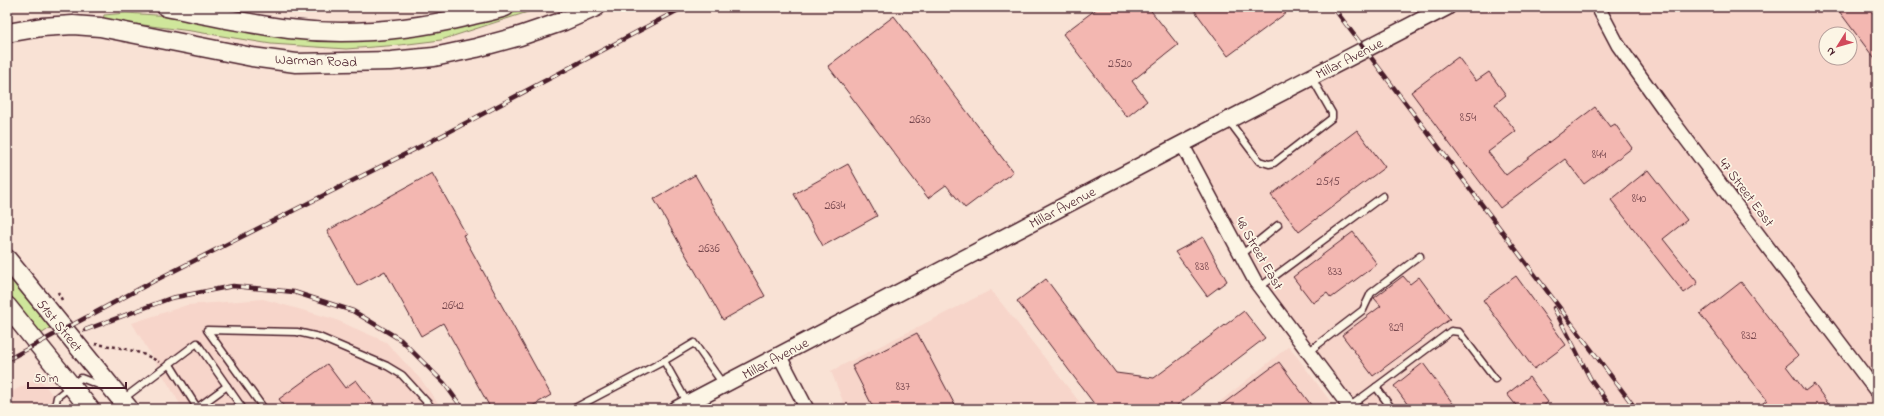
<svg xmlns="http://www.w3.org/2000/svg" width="1884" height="416" viewBox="0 0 1884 416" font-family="'Indie Flower',sans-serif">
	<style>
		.built { fill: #f7d5ca; fill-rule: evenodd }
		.green { fill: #cfe69b; stroke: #8c8263 }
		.building { fill: #f3b7b1; stroke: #4a1f2b }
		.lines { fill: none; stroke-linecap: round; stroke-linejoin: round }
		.service-casing { stroke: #4a1f2b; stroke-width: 9 }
		.minor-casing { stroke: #4a1f2b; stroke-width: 16 }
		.tertiary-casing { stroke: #4a1f2b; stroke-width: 19 }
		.secondary-casing { stroke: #4a1f2b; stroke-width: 21 }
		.path { stroke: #4a1f2b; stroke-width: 2.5; stroke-dasharray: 3 3; stroke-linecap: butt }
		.service { stroke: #fcf5e5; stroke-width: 6 }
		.minor { stroke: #fcf5e5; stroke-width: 13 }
		.tertiary { stroke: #fcf5e5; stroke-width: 16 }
		.secondary { stroke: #fcf5e5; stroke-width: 18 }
		.rail-casing { stroke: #4a1f2b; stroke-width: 4.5 }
		.rail { stroke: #fcf5e5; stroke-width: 3; stroke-dasharray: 9; stroke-linecap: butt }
		.labels { text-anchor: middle; stroke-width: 3.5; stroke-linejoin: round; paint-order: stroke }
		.number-label { font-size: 12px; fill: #74454c }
		.street-label { font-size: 14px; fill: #4a1f2b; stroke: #fcf5e5 }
	</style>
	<rect width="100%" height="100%" fill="#f9e2d5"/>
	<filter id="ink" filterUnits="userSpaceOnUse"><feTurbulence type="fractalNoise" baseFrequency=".025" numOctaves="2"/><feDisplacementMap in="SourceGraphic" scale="8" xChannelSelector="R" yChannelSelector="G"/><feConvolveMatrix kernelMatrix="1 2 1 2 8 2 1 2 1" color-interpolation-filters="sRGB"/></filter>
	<g filter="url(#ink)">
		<g class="built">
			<path d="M1447,7H1877V409H1351L1255,281L1182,144ZM1826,34H1850V58H1826Z"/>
			<path d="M991,290L1085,409H846L831,371Z"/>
			<path d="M263,299L334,319L386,342L422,381L442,409H183L132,323L187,305Z"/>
			<path d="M1289,346L1336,409H1211Z"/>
			<path d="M39,378L64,409H7V394Z"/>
		</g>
		<g class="green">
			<path d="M531,7H537V9L441,40L400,45L346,49L271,44L191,31L103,20L104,15L126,13L171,16L266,34L511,13Z"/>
			<path d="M7,275L50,328L41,334L7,292Z"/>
		</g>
		<g class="building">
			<path d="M1099,7H1148L1178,45L1132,81L1147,101L1127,117L1063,34Z"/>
			<path d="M1192,7H1281L1286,13L1228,56Z"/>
			<path d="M1836,7H1877V62Z"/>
			<path d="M894,16L1013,172L965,208L946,185L928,198L828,66Z"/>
			<path d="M1458,57L1476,81L1489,72L1506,95L1495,104L1516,131L1488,152L1506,175L1595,107L1610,127L1615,124L1632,148L1584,184L1565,159L1500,208L1468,166L1467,167L1411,92Z"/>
			<path d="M1357,130L1385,167L1299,232L1271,195Z"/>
			<path d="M848,164L877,216L823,246L794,194Z"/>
			<path d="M1648,170L1687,220L1663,239L1698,283L1684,293L1611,200Z"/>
			<path d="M432,173L466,234L463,235L551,395L527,409H491L443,323L421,336L385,271L357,286L327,231Z"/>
			<path d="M695,175L765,296L723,320L654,199Z"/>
			<path d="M1353,232L1377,264L1331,298L1327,293L1313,303L1293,277Z"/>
			<path d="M1203,237L1227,281L1207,296L1175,252Z"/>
			<path d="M1403,276L1410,284L1419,277L1450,319L1373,376L1342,335L1381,306L1374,298Z"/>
			<path d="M1516,276L1566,345L1534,369L1483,300Z"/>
			<path d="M1046,279L1116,373L1154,378L1244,311L1265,338L1172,409H1098L1017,301Z"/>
			<path d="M1741,282L1798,356L1786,366L1805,391L1814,384L1832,409H1755L1767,400L1700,314Z"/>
			<path d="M917,333L957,409H874L852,366Z"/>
			<path d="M1279,362L1314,409H1216Z"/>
			<path d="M1423,363L1457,409H1411L1394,386Z"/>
			<path d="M327,364L345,388L356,380L378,409H286L279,399Z"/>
			<path d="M1529,377L1548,402L1540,409H1519L1507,394Z"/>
		</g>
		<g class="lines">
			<defs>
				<g id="service">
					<path d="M1229,121L1259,161L1269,164L1274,163L1332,118V113L1312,78"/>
					<path d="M1241,255L1278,225"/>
					<path d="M1260,287L1383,196"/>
					<path d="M1308,352L1363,310L1371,293L1420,256"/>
					<path d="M664,361L694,343L723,384"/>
					<path d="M169,363L198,409"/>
					<path d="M1376,387L1451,331L1459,332L1495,379"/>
					<path d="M123,399L197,343L243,409"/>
					<path d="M1349,407L1376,387L1392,409"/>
					<path d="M197,408L227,386"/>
					<path d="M59,409L55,407L57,397L81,378L104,387"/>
					<path d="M264,409L207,330L297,332L319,337L387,366L402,375L433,409"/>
					<path d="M573,409L664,361L687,402"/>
				</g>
				<g id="minor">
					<path d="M1598,7L1618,45L1665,111L1877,392"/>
					<path d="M1182,144L1255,281L1351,409"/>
					<path d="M779,355L807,409"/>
				</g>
				<path id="tertiary" d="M677,409L1182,144L1447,7"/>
				<g id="secondary">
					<path d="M166,7C207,15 248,24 289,29C349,36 411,30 469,16C481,13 493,11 505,7"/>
					<path d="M7,33L42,27L73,25L100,27L252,57L296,63L391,61L434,57L476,48L520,36L564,21L596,7"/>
					<path d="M7,259L129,409"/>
					<path d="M7,306L90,409"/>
				</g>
			</defs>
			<use href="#service" class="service-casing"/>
			<use href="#minor" class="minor-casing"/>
			<use href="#tertiary" class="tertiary-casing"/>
			<use href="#secondary" class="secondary-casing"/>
			<g class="path">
				<path d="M291,7L338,10L389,7"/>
				<path d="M58,292L63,302"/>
				<path d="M95,344C118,347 139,350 159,362"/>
			</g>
			<use href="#service" class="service"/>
			<use href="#minor" class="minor"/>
			<use href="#tertiary" class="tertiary"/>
			<use href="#secondary" class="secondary"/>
			<defs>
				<g id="rail">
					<path d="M1333,7L1636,409"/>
					<path d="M1554,308L1590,378L1612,409"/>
					<path d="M85,330L171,298L233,286L294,292L353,311L401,340L444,383L463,409"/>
					<path d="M7,360L154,281L443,135L684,7"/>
				</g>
			</defs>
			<use href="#rail" class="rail-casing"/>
			<use href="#rail" class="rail"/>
		</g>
	</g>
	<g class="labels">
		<g class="number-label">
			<text x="1120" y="67">2520</text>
			<text x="1468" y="121">854</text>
			<text x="920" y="123">2630</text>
			<text x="1599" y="158">844</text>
			<text x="1328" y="185">2515</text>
			<text x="1639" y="202">840</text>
			<text x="835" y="209">2634</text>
			<text x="709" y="252">2636</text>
			<text x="1202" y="270">838</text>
			<text x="1335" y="275">833</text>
			<text x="453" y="309">2642</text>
			<text x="1396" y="331">829</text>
			<text x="1749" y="339">832</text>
			<text x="903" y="390">837</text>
		</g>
		<g class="street-label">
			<text transform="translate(1349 58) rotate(-27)" y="5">Millar Avenue</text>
			<text transform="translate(316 60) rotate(2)" y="5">Warman Road</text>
			<text transform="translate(1747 192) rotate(53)" y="5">47 Street East</text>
			<text transform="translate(1062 207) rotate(-28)" y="5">Millar Avenue</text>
			<text transform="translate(1260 253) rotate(60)" y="5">48 Street East</text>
			<text transform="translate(60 325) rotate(51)" y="5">51st Street</text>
			<text transform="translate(775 358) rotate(-28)" y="5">Millar Avenue</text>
		</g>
	</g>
	<rect width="1884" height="416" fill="none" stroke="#fcf5e5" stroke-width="24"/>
	<rect x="12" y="12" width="1860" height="392" fill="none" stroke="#4a1f2b" stroke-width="1.5" filter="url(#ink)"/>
	<g transform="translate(1838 46) rotate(233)"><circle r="19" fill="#fcf5e5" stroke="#b59f9b"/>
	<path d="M0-3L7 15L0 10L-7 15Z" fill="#d1495b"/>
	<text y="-6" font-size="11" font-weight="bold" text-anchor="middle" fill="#4a1f2b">N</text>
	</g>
	<path d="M28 382v6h98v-6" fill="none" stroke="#4a1f2b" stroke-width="2"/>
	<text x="34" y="382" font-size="12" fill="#4a1f2b" stroke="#fcf5e5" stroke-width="3" paint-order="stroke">50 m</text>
</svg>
